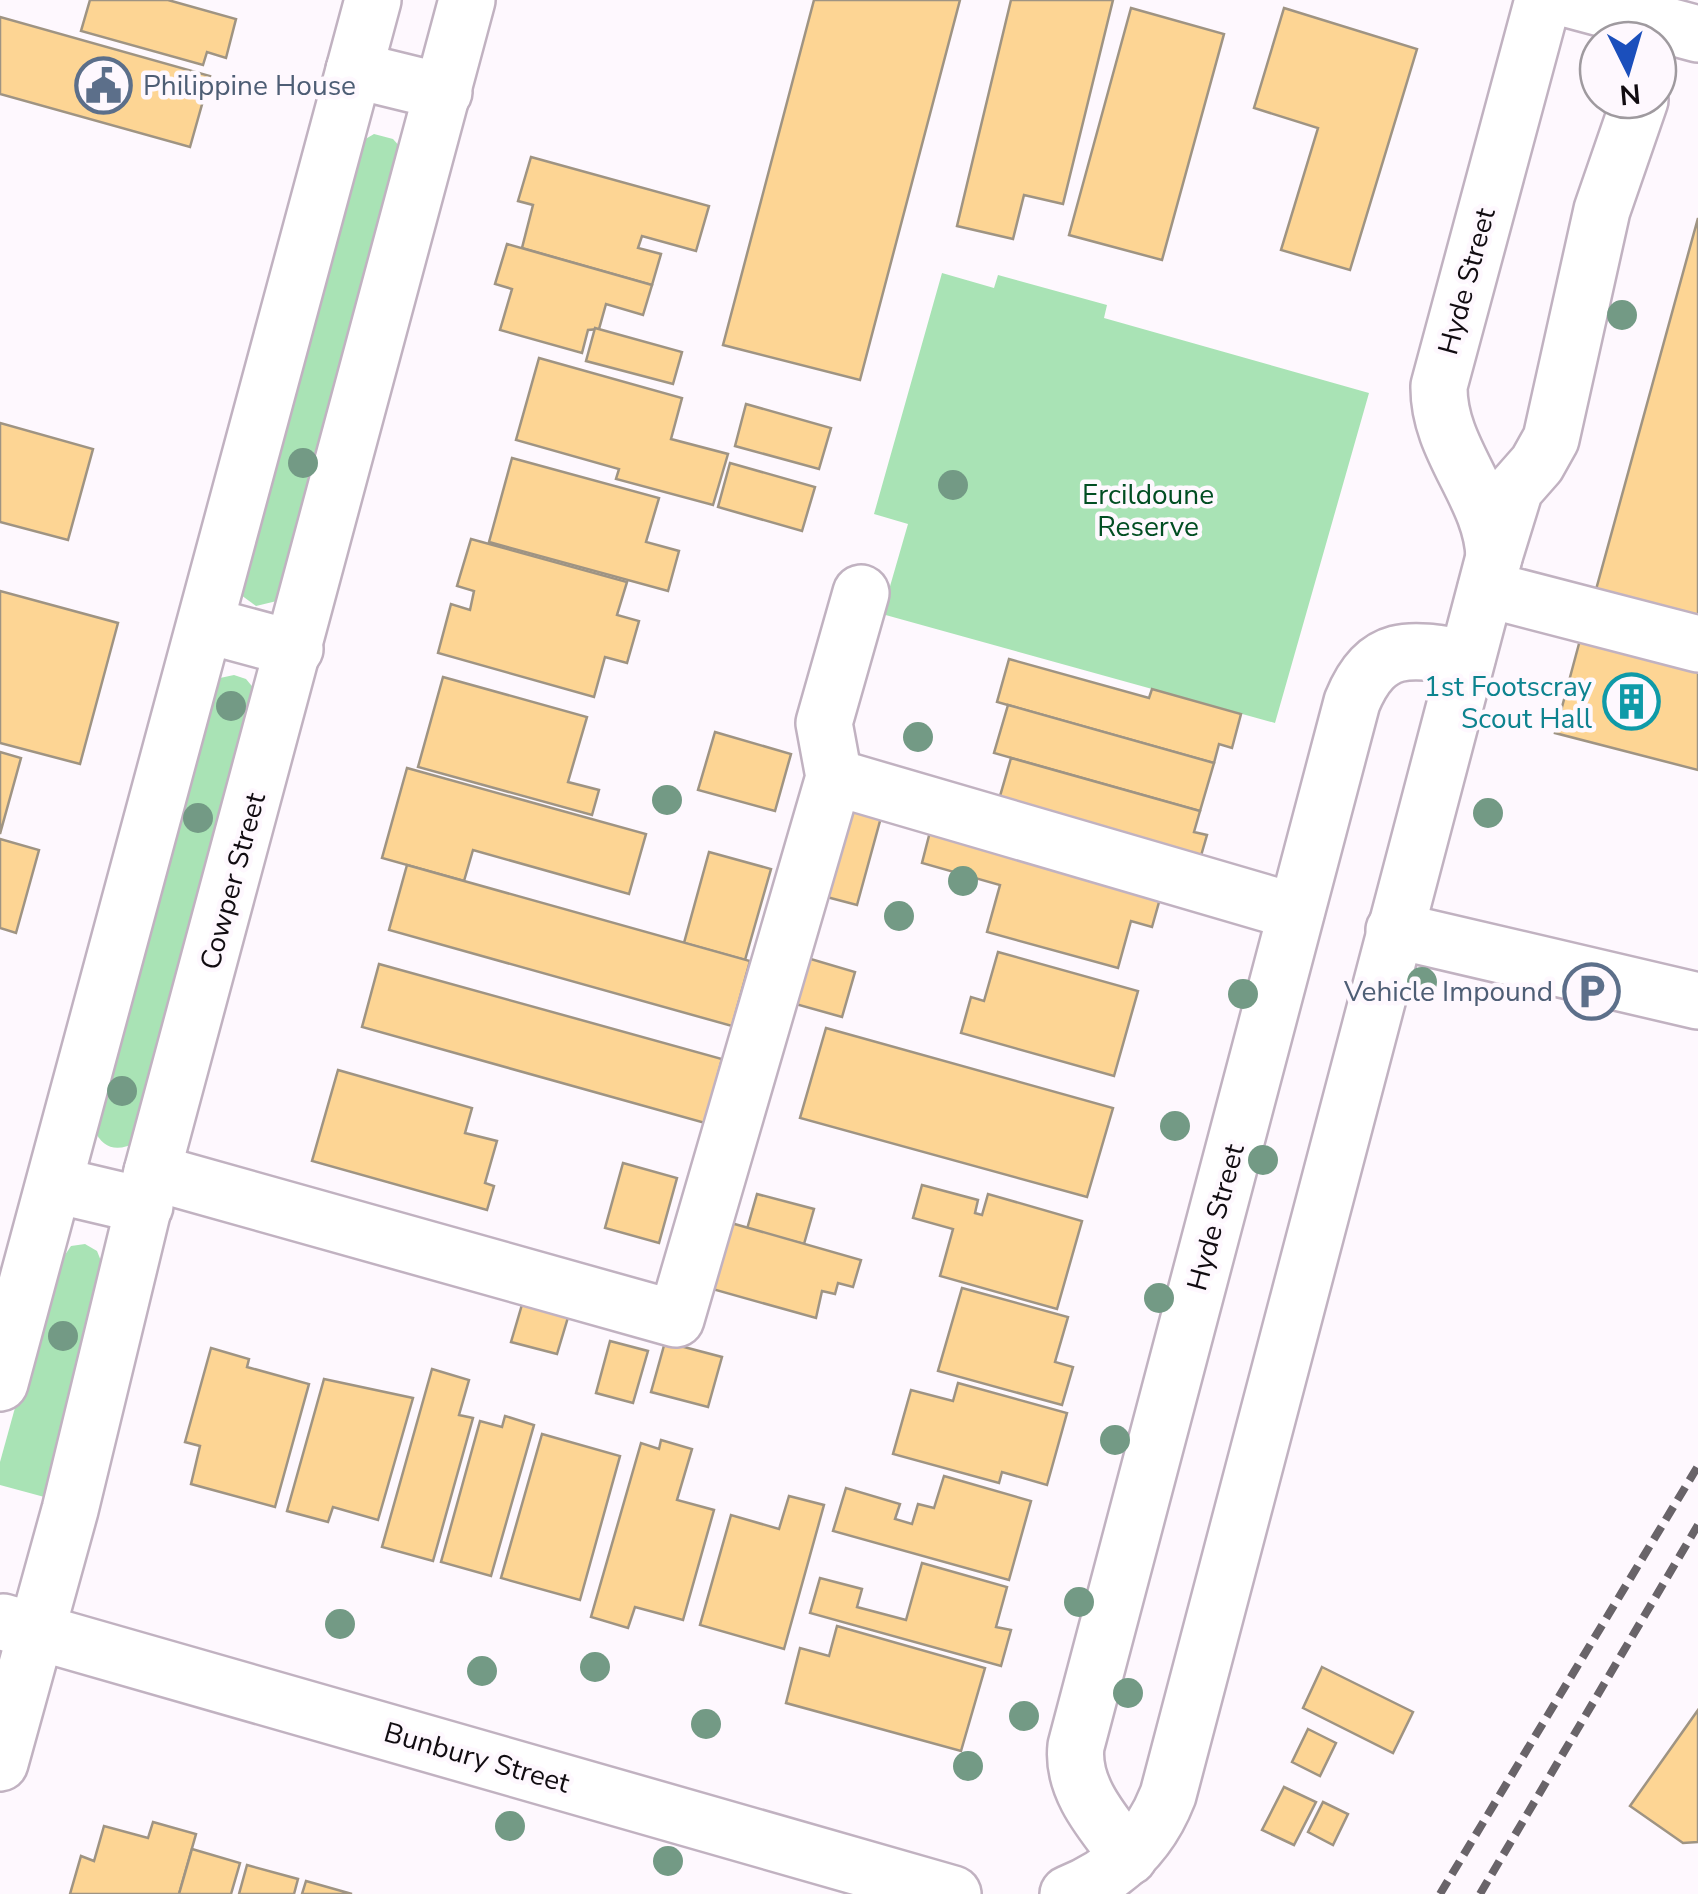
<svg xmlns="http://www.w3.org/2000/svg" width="1698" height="1894" viewBox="0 0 1698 1894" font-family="'Nunito Sans',sans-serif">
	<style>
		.green { fill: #a9e3b5 }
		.building { fill: #fdd594; stroke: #9f9483; stroke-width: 2.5 }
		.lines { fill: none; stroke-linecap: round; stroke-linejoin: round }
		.minor-casing { stroke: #c1b2c1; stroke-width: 60 }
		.major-casing { stroke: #c1b2c1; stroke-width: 60 }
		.minor { stroke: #fff; stroke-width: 55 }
		.major { stroke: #fff; stroke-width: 55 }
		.rail { stroke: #696469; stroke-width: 8; stroke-dasharray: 15 8; stroke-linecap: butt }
		.tree { fill: #739a85 }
		.labels { text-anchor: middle; stroke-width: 9; stroke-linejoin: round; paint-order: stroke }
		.service-label { font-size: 28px; fill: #4e5e75; stroke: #fef8fe; text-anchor: start }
		.street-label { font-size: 28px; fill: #110c11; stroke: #fef8fe }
		.park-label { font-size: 28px; fill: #014d22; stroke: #fef8fe }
		.culture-label { font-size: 28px; fill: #0d838f; stroke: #fef8fe; text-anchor: end }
	</style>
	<rect width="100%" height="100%" fill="#fef8fe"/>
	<g class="green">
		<path d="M374,134L393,139L401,148L281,600L256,606L241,595L237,577L362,141Z"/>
		<path d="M942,273L994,288L998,275L1107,305L1104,318L1369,393L1275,723L882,614L908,524L874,514Z"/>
		<path d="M234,675L246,679L256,691L137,1142C118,1152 103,1150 94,1129L209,693L220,678Z"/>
		<path d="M85,1244L97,1251L103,1266L48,1498L0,1485V1462L52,1274L71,1246Z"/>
	</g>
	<g class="building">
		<path d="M90,0H168L236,19L226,58L207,52L203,65L81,31Z"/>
		<path d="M814,0H960L860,380L723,345Z"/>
		<path d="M1011,0H1113L1063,204L1024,195L1013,239L957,226Z"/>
		<path d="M1131,8L1224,34L1162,260L1069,235Z"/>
		<path d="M1284,8L1417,49L1350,270L1281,250L1318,128L1254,108Z"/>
		<path d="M0,17L210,76L190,147L0,94Z"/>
		<path d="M531,157L709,206L696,251L642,236L638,248L661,254L652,285L522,248L533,205L518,201Z"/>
		<path d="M1698,218V627L1594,597Z"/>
		<path d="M507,244L652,285L643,315L606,304L599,329L588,330L582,353L500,330L512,289L495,284Z"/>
		<path d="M595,328L682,352L673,384L586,361Z"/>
		<path d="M539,358L682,398L671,439L728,454L713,505L616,479L619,469L516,440Z"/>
		<path d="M746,404L831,428L819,469L735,446Z"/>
		<path d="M0,423L93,449L68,540L0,522Z"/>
		<path d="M512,458L659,498L646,542L679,551L668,591L489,542Z"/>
		<path d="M730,463L815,487L802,531L718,507Z"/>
		<path d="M471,539L627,582L617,615L639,621L627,663L605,657L594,697L438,653L451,604L470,610L474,591L457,586Z"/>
		<path d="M0,591L118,623L80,764L0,743Z"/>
		<path d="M1580,640L1698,670V770L1555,733Z"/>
		<path d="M1009,659L1149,698L1152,689L1241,714L1232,748L1219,744L1214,763L997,702Z"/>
		<path d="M443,677L587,717L568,782L599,790L592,815L418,767Z"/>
		<path d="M1008,705L1214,763L1200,811L994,753Z"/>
		<path d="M715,732L791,754L775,811L698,790Z"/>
		<path d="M0,752L21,758L0,834Z"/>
		<path d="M1011,758L1200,811L1194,832L1207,835L1198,866L996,810Z"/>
		<path d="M407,768L646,834L629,894L473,850L464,881L382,858Z"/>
		<path d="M832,796L883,810L857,905L804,891Z"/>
		<path d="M932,824L1163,888L1152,927L1131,921L1118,968L987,932L1000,885L922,863Z"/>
		<path d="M0,839L39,850L16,933L0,928Z"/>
		<path d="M709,852L771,869L745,960L684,943Z"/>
		<path d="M407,865L750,961L732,1026L389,930Z"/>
		<path d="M787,952L855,972L842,1017L774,998Z"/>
		<path d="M998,952L1138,991L1114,1076L961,1033L971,997L984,1001Z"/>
		<path d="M379,964L722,1059L705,1123L362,1027Z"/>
		<path d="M826,1028L1113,1108L1087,1197L800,1118Z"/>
		<path d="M338,1070L472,1108L465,1133L497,1141L485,1183L494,1186L487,1210L312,1161Z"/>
		<path d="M623,1163L677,1178L659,1243L605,1228Z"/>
		<path d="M922,1185L978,1200L975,1213L982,1215L988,1194L1082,1221L1057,1309L940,1276L953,1229L913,1218Z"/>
		<path d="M757,1194L814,1209L804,1244L747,1229Z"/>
		<path d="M717,1219L861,1260L853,1287L838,1283L835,1294L822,1291L816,1318L698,1285Z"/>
		<path d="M962,1288L1068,1317L1055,1362L1073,1367L1062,1405L938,1371Z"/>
		<path d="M526,1291L572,1304L557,1354L511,1342Z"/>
		<path d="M610,1341L648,1351L633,1403L596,1393Z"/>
		<path d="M665,1342L722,1357L708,1407L651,1392Z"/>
		<path d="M211,1348L249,1359L247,1367L309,1384L275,1507L191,1484L200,1446L185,1442Z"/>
		<path d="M432,1369L469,1380L459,1415L473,1418L433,1561L382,1547Z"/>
		<path d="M324,1379L413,1398L378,1520L333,1507L328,1522L287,1511Z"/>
		<path d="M958,1383L1067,1413L1047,1485L1002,1472L999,1483L893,1454L911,1390L953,1401Z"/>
		<path d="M505,1416L534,1425L491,1576L441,1562L480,1421L502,1427Z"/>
		<path d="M542,1434L620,1456L580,1600L501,1578Z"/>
		<path d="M661,1440L692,1449L677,1500L714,1510L683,1620L635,1607L628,1628L591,1617L641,1443L659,1449Z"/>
		<path d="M944,1476L1031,1501L1009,1580L833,1531L846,1488L900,1504L895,1519L912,1524L918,1504L934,1508Z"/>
		<path d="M789,1496L824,1505L784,1649L700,1625L731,1515L779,1529Z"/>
		<path d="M922,1563L1007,1587L996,1627L1011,1630L1001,1666L810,1613L820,1578L862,1589L857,1607L906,1620Z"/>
		<path d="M837,1626L985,1668L961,1751L786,1703L800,1648L829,1656Z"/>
		<path d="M1322,1667L1413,1712L1393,1753L1303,1708Z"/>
		<path d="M1698,1710V1842L1683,1843L1630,1806Z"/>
		<path d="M1308,1729L1336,1743L1320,1776L1292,1762Z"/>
		<path d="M1284,1787L1316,1802L1294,1845L1262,1830Z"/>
		<path d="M1323,1802L1348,1814L1333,1845L1308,1832Z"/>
		<path d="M153,1822L196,1834L179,1894H70L81,1856L94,1861L104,1826L148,1838Z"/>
		<path d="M192,1849L240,1863L231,1894H179Z"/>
		<path d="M247,1865L298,1879L294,1894H239Z"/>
		<path d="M306,1881L352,1894H302Z"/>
	</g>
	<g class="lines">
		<defs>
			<g id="minor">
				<path d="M354,70L444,92"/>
				<path d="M1494,557C1492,495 1438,450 1439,386L1543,0"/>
				<path d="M1486,589L1698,644"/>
				<path d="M206,625L295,649"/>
				<path d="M834,777L1296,912"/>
				<path d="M1394,930L1698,1001"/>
				<path d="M152,1172L676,1319L834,777L824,723L861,593"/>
				<path d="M56,1185L145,1206"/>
				<path d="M0,1383L373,0"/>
				<path d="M3,1622L953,1894"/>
				<path d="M0,1763L70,1510L152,1172L467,0"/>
				<path d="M1129,1857C1105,1825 1071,1789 1076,1746L1352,702C1377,642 1409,648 1467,658"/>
				<path d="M1068,1894C1116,1875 1149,1844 1168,1795L1494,557L1515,489L1537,464L1551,439L1602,210L1640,100"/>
			</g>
			<path id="major" d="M1571,0L1698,34"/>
		</defs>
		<use href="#minor" class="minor-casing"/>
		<use href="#major" class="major-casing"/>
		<use href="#minor" class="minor"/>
		<use href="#major" class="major"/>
		<g class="rail">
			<path d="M1440,1894L1698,1466"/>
			<path d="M1480,1894L1698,1525"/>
		</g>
	</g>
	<g class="tree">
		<circle cx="1622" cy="315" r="15"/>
		<circle cx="303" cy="463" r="15"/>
		<circle cx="953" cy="485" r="15"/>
		<circle cx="231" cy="706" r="15"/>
		<circle cx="918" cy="737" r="15"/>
		<circle cx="667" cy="800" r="15"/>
		<circle cx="1488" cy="813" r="15"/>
		<circle cx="198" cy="818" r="15"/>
		<circle cx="963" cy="881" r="15"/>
		<circle cx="899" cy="916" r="15"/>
		<circle cx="1422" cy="982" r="15"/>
		<circle cx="1243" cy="994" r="15"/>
		<circle cx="122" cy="1091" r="15"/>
		<circle cx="1175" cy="1126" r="15"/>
		<circle cx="1263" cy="1160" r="15"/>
		<circle cx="1159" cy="1298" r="15"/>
		<circle cx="63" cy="1336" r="15"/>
		<circle cx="1115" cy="1440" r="15"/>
		<circle cx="1079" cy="1602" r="15"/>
		<circle cx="340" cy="1624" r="15"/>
		<circle cx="595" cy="1667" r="15"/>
		<circle cx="482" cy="1671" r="15"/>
		<circle cx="1128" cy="1693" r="15"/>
		<circle cx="1024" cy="1716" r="15"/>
		<circle cx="706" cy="1724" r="15"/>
		<circle cx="968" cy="1766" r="15"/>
		<circle cx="510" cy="1826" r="15"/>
		<circle cx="668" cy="1861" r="15"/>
	</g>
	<defs>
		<symbol id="civic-ring" viewBox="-11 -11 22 22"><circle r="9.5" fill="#fef8fe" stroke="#5c6f8a" stroke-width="1.5"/><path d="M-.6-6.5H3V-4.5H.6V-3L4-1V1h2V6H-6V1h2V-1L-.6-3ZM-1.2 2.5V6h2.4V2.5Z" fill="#5c6f8a"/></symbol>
		<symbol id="building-ring" viewBox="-11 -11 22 22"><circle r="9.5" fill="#fef8fe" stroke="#0f9aa8" stroke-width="1.5"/><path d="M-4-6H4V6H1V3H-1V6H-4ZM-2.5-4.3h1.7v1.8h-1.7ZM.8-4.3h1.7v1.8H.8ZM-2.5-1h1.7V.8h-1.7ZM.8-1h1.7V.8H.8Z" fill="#0f9aa8"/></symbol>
		<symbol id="parking-ring" viewBox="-11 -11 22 22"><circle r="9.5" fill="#fef8fe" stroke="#5c6f8a" stroke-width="1.5"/><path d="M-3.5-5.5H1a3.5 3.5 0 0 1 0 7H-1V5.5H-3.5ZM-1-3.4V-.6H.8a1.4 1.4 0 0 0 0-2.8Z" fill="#5c6f8a"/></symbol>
	</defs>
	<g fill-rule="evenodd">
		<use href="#civic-ring" x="72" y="54" width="63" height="63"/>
		<use href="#building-ring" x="1600" y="670" width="63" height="63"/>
		<use href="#parking-ring" x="1560" y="960" width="63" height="63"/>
	</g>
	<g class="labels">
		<g class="service-label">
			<text x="143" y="95">Philippine House</text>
			<text x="1553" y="1001" text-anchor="end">Vehicle Impound</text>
		</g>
		<g class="street-label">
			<text transform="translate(1466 281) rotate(-75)" y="10">Hyde Street</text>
			<text transform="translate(232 881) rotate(-75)" y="10">Cowper Street</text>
			<text transform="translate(1215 1217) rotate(-75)" y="10">Hyde Street</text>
			<text transform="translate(477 1757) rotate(16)" y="10">Bunbury Street</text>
		</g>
		<g class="park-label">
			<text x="1148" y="504">Ercildoune<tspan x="1148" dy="32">Reserve</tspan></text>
		</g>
		<g class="culture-label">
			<text x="1592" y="696">1st Footscray<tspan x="1592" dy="32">Scout Hall</tspan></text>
		</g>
	</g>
	<g transform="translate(1628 70) rotate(175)"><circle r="48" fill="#fef8fe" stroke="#9f9a9f" stroke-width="2.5"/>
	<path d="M0-8L18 38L0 25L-18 38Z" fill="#1b4fbc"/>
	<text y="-15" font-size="28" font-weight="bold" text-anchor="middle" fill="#110c11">N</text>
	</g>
</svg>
